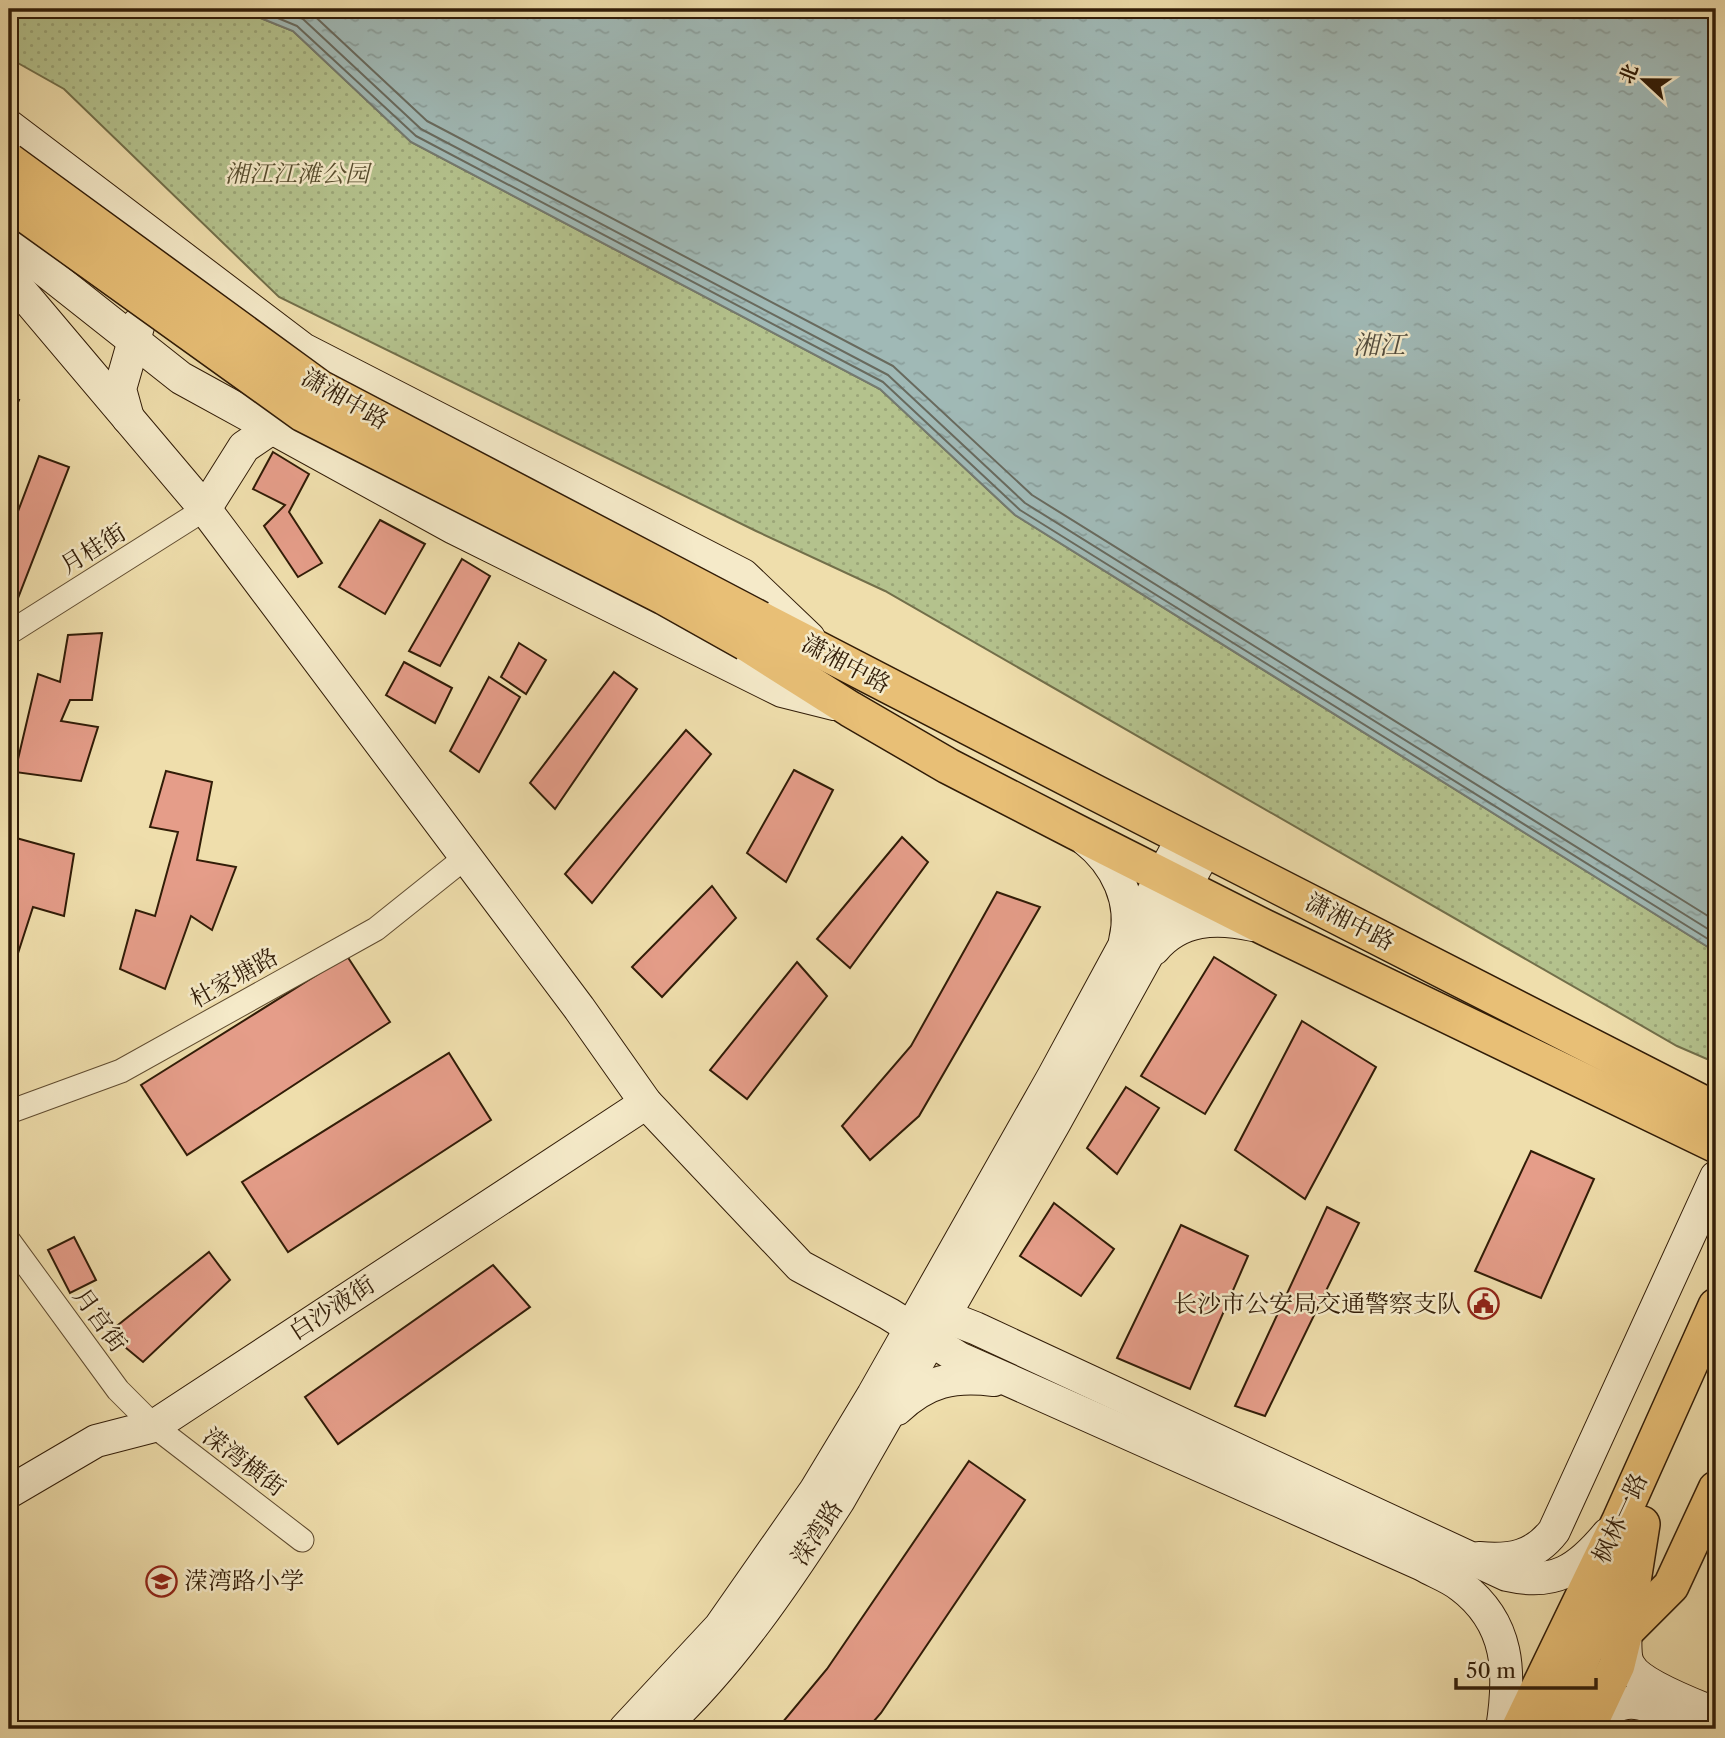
<svg xmlns="http://www.w3.org/2000/svg" width="1725" height="1738" viewBox="0 0 1725 1738" font-family="'Libre Caslon Text','Noto Serif SC',serif">
	<style>
		.grass { fill: url(#grass-dots); stroke: #726f4a; stroke-width: 2 }
		.water { fill: url(#water-ripples); stroke: #747a70; stroke-width: 2 }
		.lines { fill: none; stroke-linecap: round; stroke-linejoin: round }
		.shore { stroke: #686a5e; stroke-width: 2 }
		.building { fill: #e59d89; stroke: #311c07; stroke-width: 2 }
		.street-casing { stroke: #604c30; stroke-width: 25 }
		.secondary-casing { stroke: #311c07; stroke-width: 34 }
		.primary-casing { stroke: #311c07; stroke-width: 38 }
		.street { stroke: #f5eac9; stroke-width: 23 }
		.secondary { stroke: #f5eac9; stroke-width: 32 }
		.primary { stroke: #e8bf76; stroke-width: 35 }
		.primary-bridge-casing { stroke: #311c07; stroke-width: 38; stroke-linecap: butt }
		.primary-bridge { stroke: #e8bf76; stroke-width: 35 }
		.labels { text-anchor: middle; stroke-width: 5; stroke-linejoin: round; paint-order: stroke }
		.park-label { font-size: 24px; font-style: italic; fill: #584e2f; stroke: #f5eac9 }
		.street-label { font-size: 24px; fill: #311c07; stroke: #f5eac9 }
		.poi-label { font-size: 24px; fill: #311c07; stroke: #f5eac9; text-anchor: end }
		.water-label { font-size: 26px; font-style: italic; fill: #524b3c; stroke: #f5eac9 }
	</style>
	<defs>
		<pattern id="grass-dots" width="8" height="8" patternUnits="userSpaceOnUse" patternTransform="scale(1.75)"><rect width="8" height="8" fill="#b4c28d"/><path d="M2 2h.1M6 6h.1" fill="none" stroke="#9ba678" stroke-width="1.8" stroke-linecap="round"/></pattern>
		<pattern id="water-ripples" width="26" height="14" patternUnits="userSpaceOnUse" patternTransform="scale(1.75)"><rect width="26" height="14" fill="#a0b9b6"/><path d="M2 4q2-2 4 0t4 0M15 11q2-2 4 0t4 0" fill="none" stroke="#8a9e9b"/></pattern>
	</defs>
	<rect width="100%" height="100%" fill="#efdeac"/>
	<filter id="stains"><feTurbulence type="fractalNoise" baseFrequency=".00286" numOctaves="4"/><feColorMatrix values="0 0 0 0 .2 0 0 0 0 .09 0 0 0 0 .02 0 0 0 .5 -.17"/></filter>
	<radialGradient id="worn" r=".72"><stop offset=".6" stop-color="#630" stop-opacity="0"/><stop offset="1" stop-color="#630" stop-opacity=".3"/></radialGradient>
	<path class="grass" d="M9,9H238L293,31L411,142L880,389L1015,515L1716,952V1063L1677,1046L885,591L756,531L279,297L64,89L9,58Z"/>
	<path class="water" d="M238,9H1716V952L1015,515L880,389L411,142L293,31Z"/>
	<g class="lines">
		<g class="shore">
			<path d="M256,9L297,26L416,136L883,382L1020,510L1716,944"/>
			<path d="M280,9L303,19L421,129L888,375L1025,503L1716,934"/>
			<path d="M307,9L427,121L893,366L1032,495L1716,921"/>
		</g>
	</g>
	<g class="building">
		<path d="M9,397L19,400L9,422Z"/>
		<path d="M273,452L309,474L289,512L322,563L298,577L264,526L285,505L253,489Z"/>
		<path d="M39,456L69,467L11,616L9,615V535Z"/>
		<path d="M380,520L425,544L385,614L339,587Z"/>
		<path d="M462,559L490,576L440,666L409,651Z"/>
		<path d="M102,633L92,700H70L61,721L98,727L81,781L15,772L38,674L60,682L68,635Z"/>
		<path d="M519,643L546,660L526,694L501,677Z"/>
		<path d="M404,662L452,688L435,723L386,695Z"/>
		<path d="M614,672L637,689L555,809L530,783Z"/>
		<path d="M489,677L520,697L479,772L450,751Z"/>
		<path d="M686,730L711,754L592,903L565,874Z"/>
		<path d="M794,770L833,790L786,882L747,853Z"/>
		<path d="M166,771L212,782L197,860L236,867L212,930L191,916L165,989L120,969L136,910L155,916L178,832L150,827Z"/>
		<path d="M9,836L74,854L64,916L33,907L9,981Z"/>
		<path d="M902,837L928,862L850,968L817,939Z"/>
		<path d="M712,886L736,918L662,997L632,967Z"/>
		<path d="M997,892L1040,907L919,1116L870,1160L842,1126L911,1046Z"/>
		<path d="M347,956L390,1022L187,1155L141,1085Z"/>
		<path d="M1214,957L1276,995L1205,1114L1141,1076Z"/>
		<path d="M797,962L827,996L747,1099L710,1070Z"/>
		<path d="M9,1007L15,1010L9,1035Z"/>
		<path d="M1302,1021L1376,1067L1305,1199L1235,1150Z"/>
		<path d="M449,1053L491,1120L288,1252L242,1182Z"/>
		<path d="M1126,1087L1159,1108L1117,1174L1087,1148Z"/>
		<path d="M1531,1151L1594,1179L1541,1298L1475,1271Z"/>
		<path d="M1054,1203L1114,1249L1081,1296L1020,1256Z"/>
		<path d="M1327,1207L1359,1223L1265,1416L1235,1406Z"/>
		<path d="M1181,1225L1248,1256L1190,1389L1117,1358Z"/>
		<path d="M74,1237L96,1280L70,1293L48,1250Z"/>
		<path d="M209,1252L230,1280L143,1362L108,1333Z"/>
		<path d="M493,1265L530,1307L338,1444L305,1397Z"/>
		<path d="M969,1461L1025,1500L881,1713L867,1729H777L827,1669Z"/>
	</g>
	<g class="lines">
		<defs>
			<g id="street">
				<path d="M9,633L205,509"/>
				<path d="M9,1112L121,1071L376,929L466,857"/>
				<path d="M9,1241L118,1390L154,1426L302,1540"/>
			</g>
			<g id="secondary">
				<path d="M9,126L303,349L743,575L809,638"/>
				<path d="M9,242L181,378L454,528L782,691L834,704"/>
				<path d="M9,277L205,509L579,1008L646,1103L800,1266L889,1314L959,1358L1423,1565C1435,1572 1450,1577 1461,1586C1510,1623 1511,1673 1502,1729"/>
				<path d="M128,418L120,389L139,323"/>
				<path d="M205,509L244,447L272,428L278,412"/>
				<path d="M1085,839C1116,863 1135,902 1125,941"/>
				<path d="M1154,949C1180,918 1216,917 1253,925"/>
				<path d="M926,1309L975,1328L1507,1575C1555,1586 1578,1570 1608,1534"/>
				<path d="M897,1409C927,1381 953,1375 994,1380"/>
				<path d="M9,1492L96,1441L154,1426L646,1103"/>
				<path d="M1479,1558C1510,1561 1534,1557 1554,1531L1716,1177"/>
				<path d="M1625,1632C1626,1641 1624,1657 1629,1665C1639,1685 1695,1705 1716,1714"/>
				<path d="M1591,1722C1626,1693 1639,1701 1678,1719"/>
				<path d="M625,1729L720,1627L815,1491L873,1395L1053,1077L1183,837"/>
				<path d="M661,1729C732,1663 787,1581 839,1500L1055,1122L1206,849"/>
			</g>
			<g id="primary">
				<path d="M760,619L1094,792L1716,1110"/>
				<path d="M746,643L850,709L948,766L1076,832L1264,927L1716,1145"/>
				<path d="M1625,1632L1671,1586L1716,1489"/>
				<path d="M1519,1729L1620,1520L1716,1306"/>
				<path d="M1551,1729L1620,1572"/>
				<path d="M1587,1729L1617,1665L1625,1632L1642,1524"/>
			</g>
		</defs>
		<use href="#street" class="street-casing"/>
		<use href="#secondary" class="secondary-casing"/>
		<use href="#primary" class="primary-casing"/>
		<use href="#street" class="street"/>
		<use href="#secondary" class="secondary"/>
		<use href="#primary" class="primary"/>
		<defs>
			<g id="primary-bridge">
				<path d="M9,161L320,388L760,619"/>
				<path d="M9,203L303,414L664,597L746,643"/>
			</g>
		</defs>
		<use href="#primary-bridge" class="primary-bridge-casing"/>
		<use href="#primary-bridge" class="primary-bridge"/>
	</g>
	<defs>
		<symbol id="civic-ring" viewBox="-11 -11 22 22"><circle r="9.5" fill="#f5eac9" stroke="#8f2418" stroke-width="1.5"/><path d="M-.6-6.5H3V-4.5H.6V-3L4-1V1h2V6H-6V1h2V-1L-.6-3ZM-1.2 2.5V6h2.4V2.5Z" fill="#8f2418"/></symbol>
		<symbol id="school-ring" viewBox="-11 -11 22 22"><circle r="9.5" fill="#f5eac9" stroke="#8f2418" stroke-width="1.5"/><path d="M0-5L7-2L0 1L-7-2ZM-4 1L0 2.5L4 1V4Q0 6-4 4Z" fill="#8f2418"/></symbol>
	</defs>
	<g fill-rule="evenodd">
		<use href="#civic-ring" x="1466" y="1286" width="35" height="35"/>
		<use href="#school-ring" x="144" y="1564" width="35" height="35"/>
	</g>
	<g class="labels">
		<g class="park-label">
			<text x="297" y="182">湘江江滩公园</text>
		</g>
		<g class="street-label">
			<text transform="translate(345 399) rotate(30)" y="8">潇湘中路</text>
			<text transform="translate(93 549) rotate(-32)" y="8">月桂街</text>
			<text transform="translate(846 664) rotate(28)" y="8">潇湘中路</text>
			<text transform="translate(1350 922) rotate(27)" y="8">潇湘中路</text>
			<text transform="translate(234 978) rotate(-29)" y="8">杜家塘路</text>
			<text transform="translate(332 1308) rotate(-33)" y="8">白沙液街</text>
			<text transform="translate(100 1320) rotate(54)" y="8">月宫街</text>
			<text transform="translate(244 1462) rotate(37)" y="8">溁湾横街</text>
			<text transform="translate(1620 1518) rotate(-65)" y="8">枫林一路</text>
			<text transform="translate(817 1533) rotate(-57)" y="8">溁湾路</text>
		</g>
		<g class="poi-label">
			<text x="1461" y="1312">长沙市公安局交通警察支队</text>
			<text x="184" y="1589" text-anchor="start">溁湾路小学</text>
		</g>
		<g class="water-label">
			<text x="1379" y="354">湘江</text>
		</g>
	</g>
	<rect width="1725" height="1738" fill="none" stroke="#efdeac" stroke-width="35"/>
	<rect x="10" y="10" width="1704" height="1717" fill="none" stroke="#311c07" stroke-width="3.5"/>
	<rect x="18" y="18" width="1690" height="1703" fill="none" stroke="#311c07" stroke-width="2"/>
	<g transform="translate(1644 80) rotate(292)" stroke="#f5eac9" stroke-width="5" paint-order="stroke">
	<path d="M0-5L12 26L0 18L-12 26Z" fill="#311c07"/>
	<text y="-10" font-size="19" font-weight="bold" text-anchor="middle" fill="#311c07">北</text>
	</g>
	<path d="M1456 1678v10h140v-10" fill="none" stroke="#311c07" stroke-width="3.5"/>
	<text x="1466" y="1678" font-size="21" fill="#311c07" stroke="#f5eac9" stroke-width="5" paint-order="stroke">50 m</text>
	<rect width="100%" height="100%" filter="url(#stains)"/>
	<rect width="100%" height="100%" fill="url(#worn)"/>
</svg>
